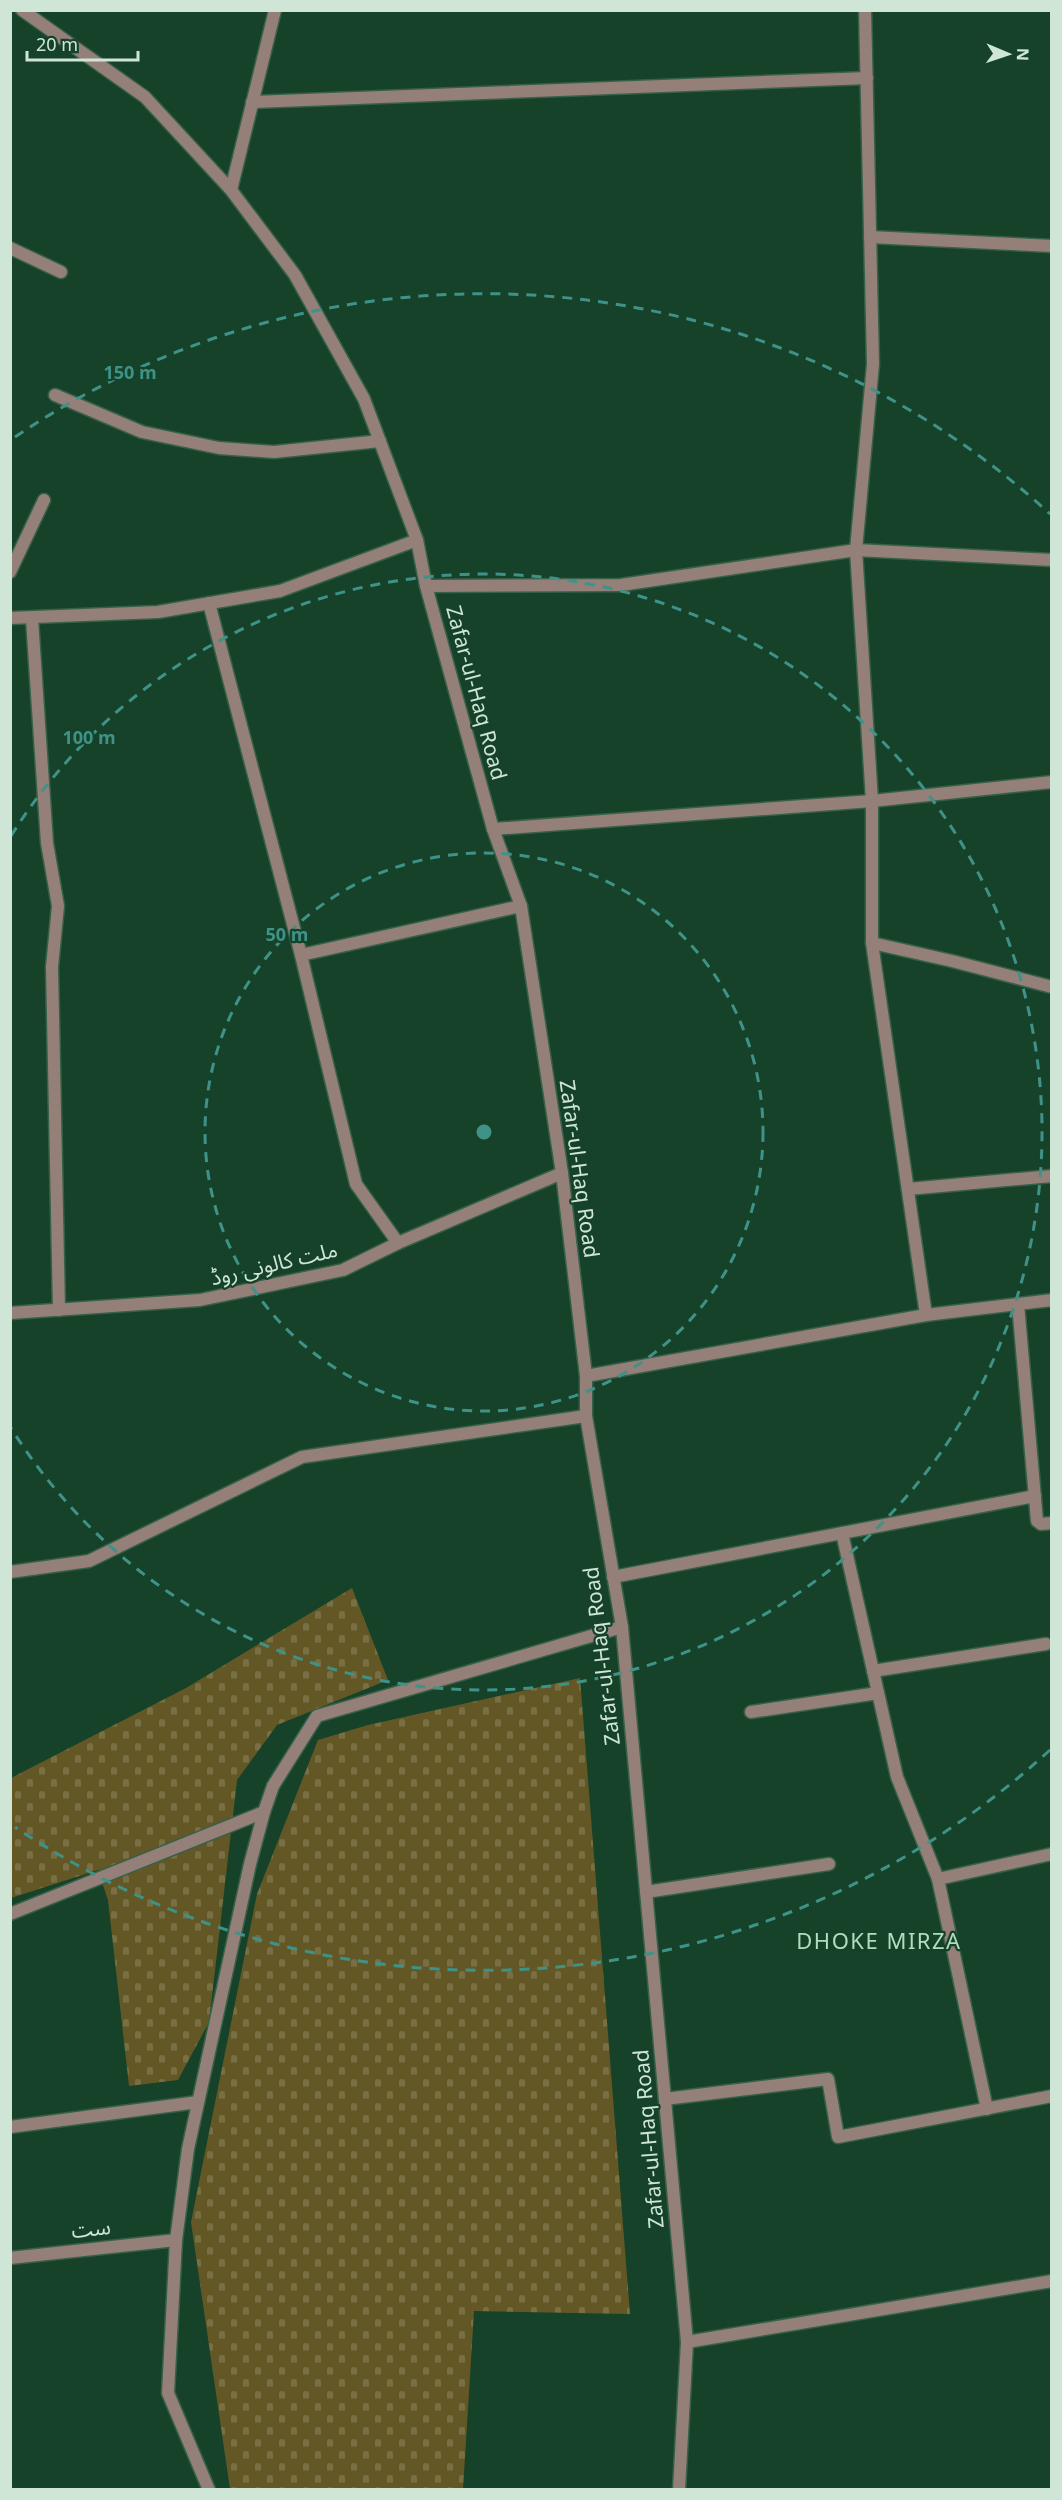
<svg xmlns="http://www.w3.org/2000/svg" width="1062" height="2500" viewBox="0 0 1062 2500" font-family="Georgia,'Noto Sans Arabic',serif">
	<style>
		.cemetery { fill: url(#cemetery-stones) }
		.lines { fill: none; stroke-linecap: round; stroke-linejoin: round }
		.service-casing { stroke: #376049; stroke-width: 15 }
		.minor-casing { stroke: #376049; stroke-width: 15 }
		.tertiary-casing { stroke: #376049; stroke-width: 15 }
		.service { stroke: #957f79; stroke-width: 12 }
		.minor { stroke: #957f79; stroke-width: 12 }
		.tertiary { stroke: #957f79; stroke-width: 12 }
		.ring { fill: none; stroke: #3f9288; stroke-width: 3; stroke-dasharray: 10 8 }
		.labels { text-anchor: middle; stroke-width: 4.5; stroke-linejoin: round; paint-order: stroke }
		.street-label { font-size: 21px; fill: #cfe6d7; stroke: #16422a }
		.neighbourhood-label { font-size: 22px; letter-spacing: 1.5px; fill: #aeddc0; stroke: #16422a }
		.centre { fill: #3f9288; stroke: #16422a; stroke-width: 3 }
		.ring-label { font-size: 18px; text-anchor: middle; font-weight: bold; fill: #3f9288; stroke: #16422a; stroke-width: 4.5; stroke-linejoin: round; paint-order: stroke }
	</style>
	<defs>
		<pattern id="cemetery-stones" width="16" height="16" patternUnits="userSpaceOnUse" patternTransform="scale(1.5)"><rect width="16" height="16" fill="#635825"/><path d="M2 7V4a2 2 0 0 1 4 0v3zM10 15v-3a2 2 0 0 1 4 0v3z" fill="#787044"/></pattern>
	</defs>
	<rect width="100%" height="100%" fill="#16422a"/>
	<g class="cemetery">
		<path d="M352,1588L388,1680L277,1725L237,1780L209,2022L178,2080L129,2086L108,1900L98,1870L11,1898V1778L186,1688Z"/>
		<path d="M580,1678L630,2314L474,2311L463,2489H230L191,2222L257,1894L318,1740L368,1725Z"/>
	</g>
	<g class="lines">
		<defs>
			<g id="service">
				<path d="M10,248L61,272"/>
				<path d="M55,395L142,432L219,448L274,452L380,441"/>
				<path d="M10,572L44,500"/>
				<path d="M10,618L158,612L280,591L417,540"/>
				<path d="M842,1533L897,1777L938,1879L987,2109"/>
				<path d="M613,1577L1035,1496"/>
				<path d="M873,1671L1046,1644"/>
				<path d="M751,1712L878,1693"/>
				<path d="M938,1879L1052,1854"/>
				<path d="M646,1892L829,1864"/>
			</g>
			<g id="minor">
				<path d="M865,10L873,364L856,550L872,801V943L926,1315"/>
				<path d="M252,102L867,78"/>
				<path d="M231,190L275,10"/>
				<path d="M870,237L1052,246"/>
				<path d="M426,586L621,585L856,550L1052,560"/>
				<path d="M209,603L301,955L356,1184L398,1243"/>
				<path d="M32,619L47,843L58,906L52,967L59,1310"/>
				<path d="M493,829L872,801L1052,782"/>
				<path d="M872,943L952,961L1052,987"/>
				<path d="M301,955L521,906"/>
				<path d="M908,1189L1052,1176"/>
				<path d="M1018,1304L1037,1521L1041,1524L1052,1523"/>
				<path d="M586,1376L926,1315L1052,1300"/>
				<path d="M10,1572L89,1561L302,1457L586,1416"/>
				<path d="M10,1914L264,1812"/>
				<path d="M665,2099L828,2079L838,2137L1052,2096"/>
				<path d="M10,2127L198,2102"/>
				<path d="M10,2258L176,2240"/>
				<path d="M687,2342L1052,2281"/>
				<path d="M209,2490L168,2393L176,2240L188,2149L250,1864L264,1812L273,1786L317,1716L622,1627"/>
			</g>
			<g id="tertiary">
				<path d="M22,10L145,97L231,190L295,275L364,399L417,540L426,586L493,829L521,906L562,1173L586,1376V1416L622,1627L687,2342L679,2490"/>
				<path d="M10,1313L200,1300L343,1270L398,1243L562,1173"/>
			</g>
		</defs>
		<use href="#service" class="service-casing"/>
		<use href="#minor" class="minor-casing"/>
		<use href="#tertiary" class="tertiary-casing"/>
		<use href="#service" class="service"/>
		<use href="#minor" class="minor"/>
		<use href="#tertiary" class="tertiary"/>
	</g>
	<g class="ring">
		<circle cx="484" cy="1132" r="279"/>
		<path d="M11 836A558 558 0 1 1 11 1428"/>
		<path d="M1050 1750A838 838 0 0 1 15 1827M15 437A838 838 0 0 1 1050 514"/>
	</g>
	<g class="labels">
		<g class="street-label">
			<text transform="translate(476 693) rotate(75)" y="7">Zafar-ul-Haq Road</text>
			<text transform="translate(579 1169) rotate(82)" y="7">Zafar-ul-Haq Road</text>
			<text transform="translate(274 1264) rotate(-13)" y="7">ملت کالونی روڈ</text>
			<text transform="translate(602 1656) rotate(-97)" y="7">Zafar-ul-Haq Road</text>
			<text transform="translate(649 2139) rotate(-95)" y="7">Zafar-ul-Haq Road</text>
			<text transform="translate(91 2229) rotate(-6)" y="7">ست</text>
		</g>
		<g class="neighbourhood-label">
			<text x="879" y="1949">DHOKE MIRZA</text>
		</g>
	</g>
	<circle cx="484" cy="1132" r="9" class="centre"/>
	<g class="ring-label">
		<text x="130" y="379">150 m</text>
		<text x="89" y="744">100 m</text>
		<text x="287" y="941">50 m</text>
	</g>
	<rect width="1062" height="2500" fill="none" stroke="#cfe6d7" stroke-width="24"/>
	<g transform="translate(1008 54) rotate(92)" stroke="#16422a" stroke-width="4.5" paint-order="stroke">
	<path d="M0-4.5L10 22L0 15L-10 22Z" fill="#cfe6d7"/>
	<text y="-9" font-size="16" font-weight="bold" text-anchor="middle" fill="#cfe6d7">N</text>
	</g>
	<path d="M27 51v9h111v-9" fill="none" stroke="#cfe6d7" stroke-width="3"/>
	<text x="36" y="51" font-size="18" fill="#cfe6d7" stroke="#16422a" stroke-width="4.5" paint-order="stroke">20 m</text>
</svg>
